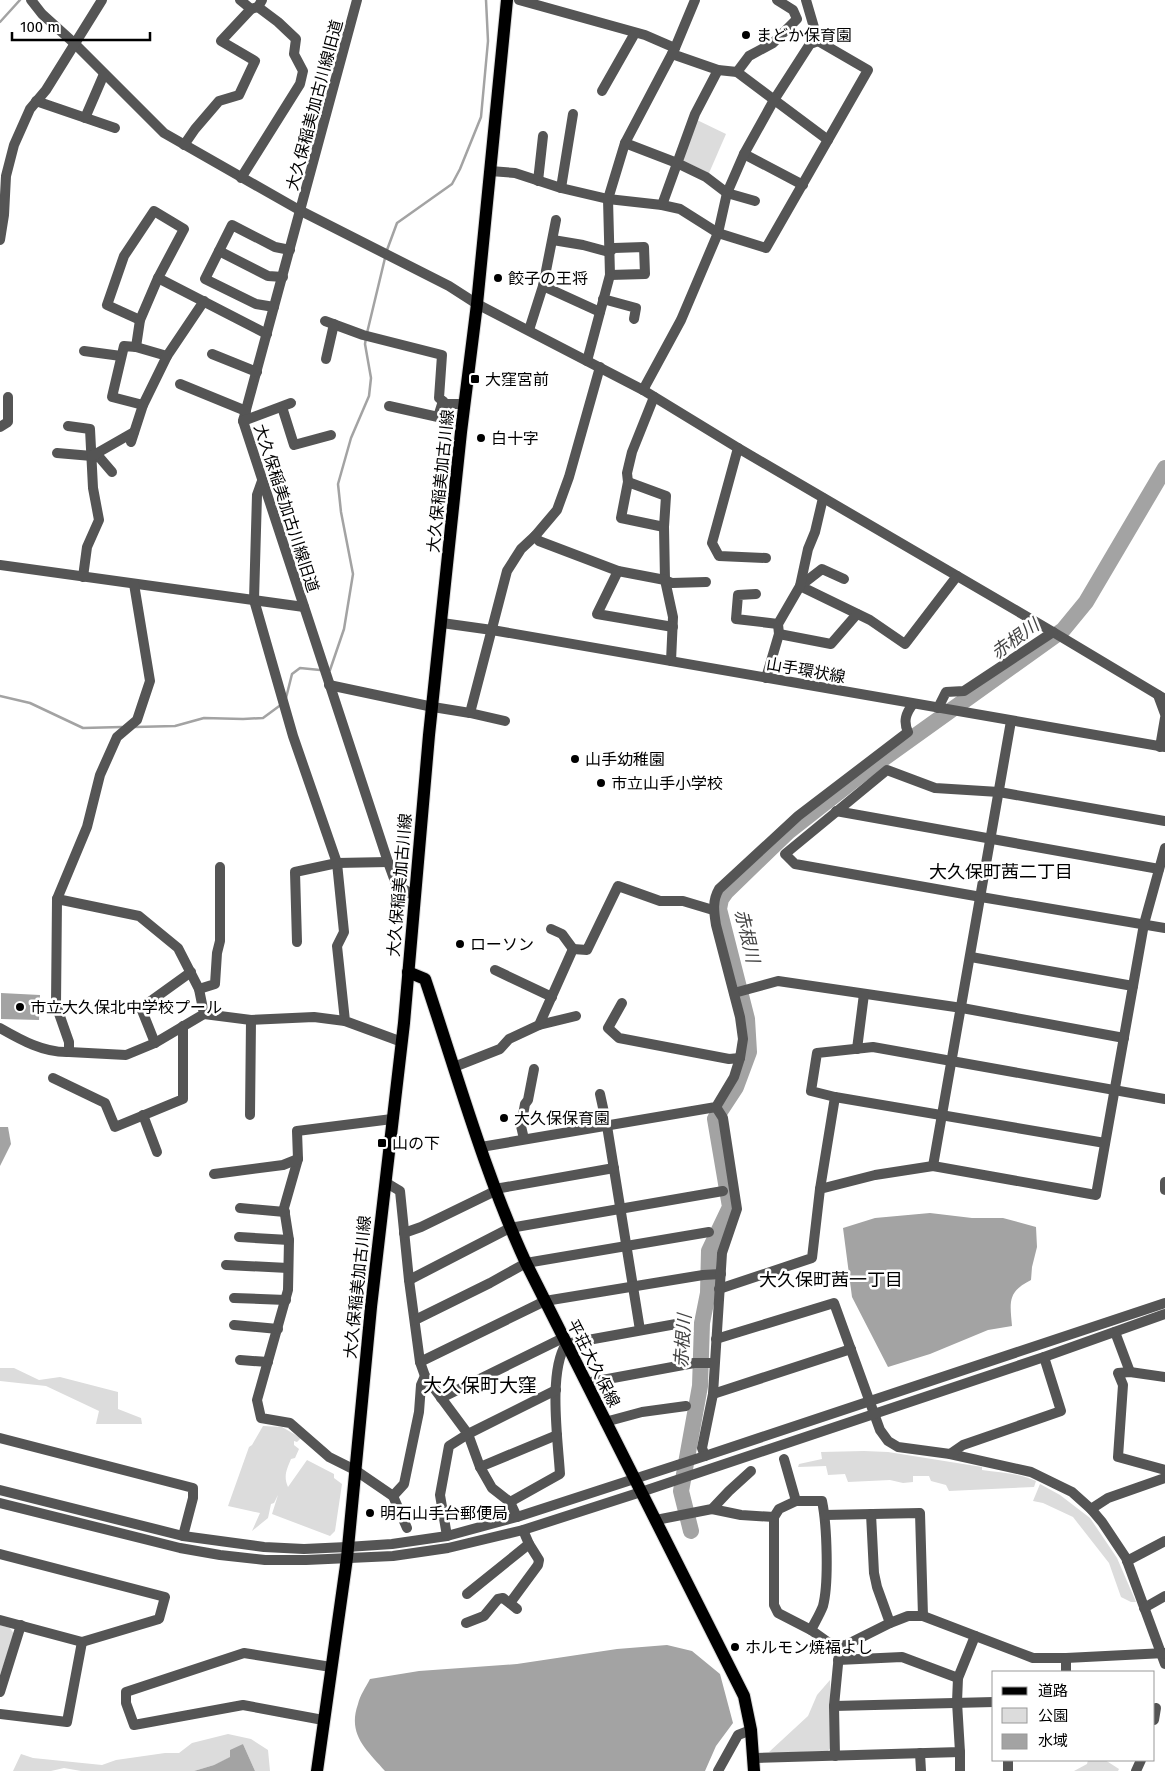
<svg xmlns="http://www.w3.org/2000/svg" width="1165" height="1771" viewBox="0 0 1165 1771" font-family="'Fira Sans','Noto Sans JP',sans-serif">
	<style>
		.green { fill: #dcdcdc }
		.water { fill: #a3a3a3 }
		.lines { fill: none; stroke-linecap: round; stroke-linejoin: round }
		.stream { stroke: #a3a3a3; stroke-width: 2.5 }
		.river { stroke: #a3a3a3; stroke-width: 16 }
		.major-casing { stroke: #dbdbdb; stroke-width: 14 }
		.minor { stroke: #555; stroke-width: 10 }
		.major { stroke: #000; stroke-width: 12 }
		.poi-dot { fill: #000; stroke: #fff; stroke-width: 2 }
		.labels { text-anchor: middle; stroke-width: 5; stroke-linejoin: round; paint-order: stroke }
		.poi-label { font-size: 16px; fill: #000; stroke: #fff; text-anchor: start }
		.street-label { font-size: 16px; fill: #000; stroke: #fff }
		.water-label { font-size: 18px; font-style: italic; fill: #444; stroke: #fff }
		.neighbourhood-label { font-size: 18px; fill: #000; stroke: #fff }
		.quarter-label { font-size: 19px; fill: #000; stroke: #fff }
	</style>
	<rect width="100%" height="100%" fill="#fff"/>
	<g class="green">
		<path d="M697,120L726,134L709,173L684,161L681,157Z"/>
		<path d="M0,1368H14L39,1380L60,1377L118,1392V1409L141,1418L142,1424H96L99,1411L46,1386L0,1381Z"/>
		<path d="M263,1426L282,1427L301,1438L297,1442L294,1441V1445L299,1449L295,1458L291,1459C287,1469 283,1476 288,1487L307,1460L334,1474V1478L342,1484L335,1531L330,1536L272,1514L278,1495L274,1503L271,1504L268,1518L252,1531L260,1513L228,1506L249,1447L252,1445Z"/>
		<path d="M864,1451L888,1452L982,1467V1470C1001,1473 1019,1473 1036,1481L1034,1487L949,1491L946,1485L931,1481L929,1476H913V1482L903,1483L890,1480L848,1482L845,1474L828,1475L826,1466L798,1467L799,1464L822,1459L821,1452Z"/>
		<path d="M1040,1484L1060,1495L1090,1518L1117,1558L1136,1602H1131L1121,1597L1109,1563L1073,1517L1043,1503L1033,1501Z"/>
		<path d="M0,1625L10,1628L14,1634L0,1675Z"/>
		<path d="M830,1680L831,1747L828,1751L774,1753L769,1752L808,1716L817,1695Z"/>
		<path d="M228,1734L251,1739L268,1750L270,1771H255L243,1744L231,1757L214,1765L194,1771H81L64,1768L51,1771H13L21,1754L33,1758L102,1765L116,1760L165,1753H179L192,1743Z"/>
		<path d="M1088,1760H1105L1119,1769L1118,1771H1074L1087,1764Z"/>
	</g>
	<g class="water">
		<path d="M1,993L40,995L39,1020L1,1019Z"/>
		<path d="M0,1127H8L11,1144L0,1166Z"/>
		<path d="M930,1213L972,1218H1003L1036,1227L1037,1247L1032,1267L1031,1280C1007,1292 1010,1302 1012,1326L988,1330L930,1354L888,1367L852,1297L843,1228L875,1218Z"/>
		<path d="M667,1645L692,1651L720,1674L733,1723L716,1746L705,1771H385C367,1750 347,1735 358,1704C360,1695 366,1687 370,1679L419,1671L517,1664L617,1649Z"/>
		<path d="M243,1744L255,1771H194L214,1765L230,1757V1750Z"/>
	</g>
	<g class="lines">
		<g class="stream">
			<path d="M0,22L20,0"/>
			<path d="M387,250L397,223L452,184L460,169L481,117L488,41L486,0"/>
			<path d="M367,333L385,258"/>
			<path d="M328,670H330L344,629L353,574L341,512L338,484L351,438L369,396L371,378L365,344L366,338"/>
			<path d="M0,696L30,703L83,728L122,727"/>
			<path d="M286,698L292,674L300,668L320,670"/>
			<path d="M135,727L175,726L204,718L243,719L263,718L282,704"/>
		</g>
		<path class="river" d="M691,1531L681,1491L700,1386L702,1323L708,1293L709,1251L730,1207L715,1119L736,1087L749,1052L747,1019L719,909L721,899L726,892L788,832L862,774L1063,630L1086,602L1165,468"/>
		<defs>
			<g id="major">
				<path d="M408,972L425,979C457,1074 484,1172 526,1263L744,1696L751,1730L754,1771"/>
				<path d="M317,1771L347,1558L371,1307L404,1023L429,735L461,432L477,304L507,0"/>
			</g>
		</defs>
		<use href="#major" class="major-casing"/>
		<g class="minor">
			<path d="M31,0L42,14L74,43L164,133L301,211L449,286L477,304L643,390L738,448L1053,632L1165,699"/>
			<path d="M240,0L251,9"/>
			<path d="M357,0L243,421L388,862L396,884L414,896"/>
			<path d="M519,0L645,35L675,48"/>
			<path d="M672,54L718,70L737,72L828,140"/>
			<path d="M737,72L749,56L773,43L797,19L793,10L777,0"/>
			<path d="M602,91L635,33"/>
			<path d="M36,101L115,128"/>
			<path d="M85,118L104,74"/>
			<path d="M625,143L677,163L706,177L727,193L755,201"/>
			<path d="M184,145L195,129L219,101L239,95L255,61L221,41L251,9L258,7"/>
			<path d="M744,154L803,185"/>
			<path d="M490,171L515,173L561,188L608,199L662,205L680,209L718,233L766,248L868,70L818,41L806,0"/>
			<path d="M241,178L300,84L303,71L294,54L296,39L278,22L258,7L262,0"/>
			<path d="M538,181L543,136"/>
			<path d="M561,188L573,114"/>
			<path d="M662,205L695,114L718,70"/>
			<path d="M0,240L4,215L6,176L14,145L30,109L46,90L102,0"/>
			<path d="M553,240L583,245L609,252L614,248L644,247L645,274L610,275"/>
			<path d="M219,251L268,276L283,277"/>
			<path d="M543,286L600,312"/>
			<path d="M603,299L636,308L634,319"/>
			<path d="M274,307L256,304L205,279L232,225L275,247L290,250"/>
			<path d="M140,320L107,305L124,256L154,211L184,229L158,278L267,334"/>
			<path d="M325,321L363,335L442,355L439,398L446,404H465"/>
			<path d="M529,330L543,286L556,220"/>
			<path d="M136,347L140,320L158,278"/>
			<path d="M84,351L121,356"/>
			<path d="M212,354L257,372"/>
			<path d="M326,359L334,324"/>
			<path d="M587,361L610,275L608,199L625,143L675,48L695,0"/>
			<path d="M180,384L246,411"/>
			<path d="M643,390L681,320L718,233L727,193L744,154L774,100L810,44L818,41"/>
			<path d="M654,397L632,452L627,473L628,482L621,518L664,527"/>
			<path d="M143,405L112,397L124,346L136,347L167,356"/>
			<path d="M389,406L438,417L443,401"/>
			<path d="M282,407L294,445L331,435"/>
			<path d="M243,421L291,403"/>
			<path d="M68,426L90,429L93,488L99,520L87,547L83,577"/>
			<path d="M0,427L8,422V397"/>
			<path d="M131,442L143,405L167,356L204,301"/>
			<path d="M738,448L712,543L719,556L766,558"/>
			<path d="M57,453L92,456L100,458L112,472"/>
			<path d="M92,456L134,432"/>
			<path d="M262,481L257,495L254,600L293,736L337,863L344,932L337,946L345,1021L402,1042"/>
			<path d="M628,482L666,496L664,527L665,580L673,617L671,661"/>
			<path d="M535,536L539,541L618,571L665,580L672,583L706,582"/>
			<path d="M0,565L304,607"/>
			<path d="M618,571L597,614L673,627"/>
			<path d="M844,579L822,569L800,586L870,620L905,644L957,576"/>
			<path d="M756,594L738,595L736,619L778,624"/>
			<path d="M442,623L492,630L1165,747"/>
			<path d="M779,634L831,644L857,614"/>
			<path d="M766,678L779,634L778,624L800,586L808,549L815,532L823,498"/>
			<path d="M329,685L433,707L470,713L505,721"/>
			<path d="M1158,695L1165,714"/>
			<path d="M938,708L946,692L964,691L1053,632"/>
			<path d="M470,713L507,571L521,549L535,536L557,510L569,477L600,367"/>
			<path d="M1160,747L1165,718"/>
			<path d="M836,811L1159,869"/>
			<path d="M1165,821L999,792L935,788L887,770L785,854L795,864L981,897L1165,928"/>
			<path d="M57,899L139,916L178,948L199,989L204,1014L155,1043L126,1055L69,1052"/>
			<path d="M551,929L562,934L573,949"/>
			<path d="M297,942L295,872L337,863L388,862"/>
			<path d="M971,957L1133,986"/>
			<path d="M495,970L552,997"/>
			<path d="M199,989L215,984L217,953L220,941V867"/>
			<path d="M734,993L778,981L962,1008L1124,1038"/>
			<path d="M622,1003L608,1028L619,1038L729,1059L740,1058"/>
			<path d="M204,1014L251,1020L314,1017L345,1021"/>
			<path d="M539,1025L576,1016"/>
			<path d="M0,1028C21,1040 44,1053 69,1052V1042L56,1005L57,899L87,827L100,775L117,737L137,720L150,681L134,584"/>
			<path d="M155,1043L141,1008L191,972"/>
			<path d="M857,1049L864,994"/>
			<path d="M454,1067L500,1049L509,1039L539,1025L573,949L587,950L618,886L660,901H683L713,910"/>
			<path d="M53,1078L105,1103L115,1127L183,1099V1026"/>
			<path d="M600,1094L607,1126L640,1330"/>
			<path d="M835,1097L1105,1143"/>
			<path d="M143,1115L157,1152"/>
			<path d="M250,1115L251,1020"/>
			<path d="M392,1119L297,1131L298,1159L284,1208L289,1240L288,1290L257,1400L261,1418L290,1423L329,1457L355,1470L393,1496L407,1528"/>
			<path d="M524,1139L521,1126L525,1104L528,1100L534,1069"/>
			<path d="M481,1147L716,1107L734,1077L740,1058L743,1039L740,1017L716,925C714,912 712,901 719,889L798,816L908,732C903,721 906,713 913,704"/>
			<path d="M933,1166L1011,721"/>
			<path d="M214,1174L283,1165L298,1159"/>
			<path d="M385,1182L400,1191L409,1280L420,1362L425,1376L468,1434L480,1467L492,1488L510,1502L517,1517"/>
			<path d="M1165,1182V1190"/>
			<path d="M820,1189L835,1097L811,1091L817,1053L873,1047L1165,1099"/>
			<path d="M240,1208L285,1212"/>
			<path d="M404,1233L421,1227L491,1193L495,1189L614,1168"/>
			<path d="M239,1237L289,1240"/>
			<path d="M226,1265L288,1268"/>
			<path d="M409,1280L510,1228L723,1191"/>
			<path d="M719,1289L812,1258L820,1189L875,1175L933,1166L1096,1195L1144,924L1165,848"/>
			<path d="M234,1298L286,1300"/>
			<path d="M415,1320L490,1283L526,1263L709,1232"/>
			<path d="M234,1325L278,1329"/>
			<path d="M1115,1332L1130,1372"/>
			<path d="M716,1339L834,1303L880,1430L888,1441L898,1447L950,1454L1031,1472L1072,1492L1091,1509L1102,1522L1126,1558L1165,1664"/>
			<path d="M240,1360L268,1362"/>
			<path d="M420,1362L545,1301L703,1275L721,1274"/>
			<path d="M1165,1377L1130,1372L1118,1373L1123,1385L1118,1457L1165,1470"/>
			<path d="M586,1383L694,1363H714"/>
			<path d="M713,1394L851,1349"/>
			<path d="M441,1398L563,1338"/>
			<path d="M605,1422L642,1412L686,1406"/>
			<path d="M0,1438L193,1488V1498L183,1536"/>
			<path d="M950,1454L963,1445L1061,1411L1044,1357"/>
			<path d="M705,1456L702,1448L713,1394L722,1253L737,1209L723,1118L716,1107"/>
			<path d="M784,1459L796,1501L779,1509L774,1517V1605L778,1613L811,1630L832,1645L840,1646L846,1645L890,1623L908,1616H923L1033,1658H1066L1165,1653"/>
			<path d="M480,1467L557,1435"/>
			<path d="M0,1490L183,1536L264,1547L304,1549L347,1547L392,1544L447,1536L517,1517L705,1456L1165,1303"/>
			<path d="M393,1496L404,1484L419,1412L421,1385L425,1376"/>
			<path d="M796,1501H822C827,1525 829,1583 823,1606C820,1614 815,1622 811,1630"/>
			<path d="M510,1502L560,1474C558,1441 548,1372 566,1344L687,1322"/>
			<path d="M0,1503L180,1548L220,1555L265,1560H306L393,1556L448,1548L523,1530L641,1492L1044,1357L1165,1314"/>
			<path d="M712,1509L741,1515L774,1517"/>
			<path d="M1091,1509L1108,1498L1165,1478"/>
			<path d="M871,1514L874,1573L877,1587L890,1623"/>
			<path d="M825,1515L920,1513L923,1616"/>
			<path d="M656,1520L712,1509L729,1491L751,1471"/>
			<path d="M447,1536L440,1495L449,1446L468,1434L556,1390"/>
			<path d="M0,1554L165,1597L159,1619L82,1642L0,1620"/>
			<path d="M1127,1561L1165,1541"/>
			<path d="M467,1594L529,1544"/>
			<path d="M510,1603L538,1565L539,1560L529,1544L523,1530"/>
			<path d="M1144,1608L1165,1596"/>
			<path d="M466,1623L484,1616L498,1599L503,1598L517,1609"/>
			<path d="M1066,1658V1672"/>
			<path d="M838,1660L902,1657L958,1678"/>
			<path d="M0,1692L21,1625"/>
			<path d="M834,1706L994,1702"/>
			<path d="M0,1714L67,1722L82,1642"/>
			<path d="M323,1720L243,1705L134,1725L126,1703V1692L244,1653L331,1667"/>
			<path d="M1154,1720L1156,1708"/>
			<path d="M960,1752V1771"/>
			<path d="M920,1753L921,1771"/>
			<path d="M835,1756L834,1706L839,1654"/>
			<path d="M754,1758L960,1752L957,1702L958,1678L975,1636"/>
			<path d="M1008,1760V1771"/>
			<path d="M718,1771L738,1735L751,1730"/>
			<path d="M1136,1771L1141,1760"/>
		</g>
		<use href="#major" class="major"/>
	</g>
	<g class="poi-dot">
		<circle cx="746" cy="35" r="5"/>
		<circle cx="498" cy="278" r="5"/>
		<rect x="470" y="374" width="10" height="10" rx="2.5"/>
		<circle cx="481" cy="438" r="5"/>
		<circle cx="575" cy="759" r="5"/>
		<circle cx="601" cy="783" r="5"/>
		<circle cx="460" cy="944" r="5"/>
		<circle cx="20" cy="1007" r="5"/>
		<circle cx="504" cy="1118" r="5"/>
		<rect x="377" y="1138" width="10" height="10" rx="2.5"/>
		<circle cx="370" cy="1513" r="5"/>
		<circle cx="735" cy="1647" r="5"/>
	</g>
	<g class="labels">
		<g class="poi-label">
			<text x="756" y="41">まどか保育園</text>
			<text x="508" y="284">餃子の王将</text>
			<text x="485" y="385">大窪宮前</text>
			<text x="491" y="444">白十字</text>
			<text x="585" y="765">山手幼稚園</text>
			<text x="611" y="789">市立山手小学校</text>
			<text x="470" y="950">ローソン</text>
			<text x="30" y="1013">市立大久保北中学校プール</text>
			<text x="514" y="1124">大久保保育園</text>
			<text x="392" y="1149">山の下</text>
			<text x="380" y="1519">明石山手台郵便局</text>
			<text x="745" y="1653">ホルモン焼福よし</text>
		</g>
		<g class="street-label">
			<text transform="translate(314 105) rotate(-75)" y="6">大久保稲美加古川線旧道</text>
			<text transform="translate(440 481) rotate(-84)" y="6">大久保稲美加古川線</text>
			<text transform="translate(287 508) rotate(72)" y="6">大久保稲美加古川線旧道</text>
			<text transform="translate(806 670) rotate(10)" y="6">山手環状線</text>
			<text transform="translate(399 885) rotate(-85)" y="6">大久保稲美加古川線</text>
			<text transform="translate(357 1287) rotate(-84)" y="6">大久保稲美加古川線</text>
			<text transform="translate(594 1363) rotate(63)" y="6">平荘大久保線</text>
		</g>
		<g class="water-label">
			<text transform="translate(1015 639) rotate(-36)" y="6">赤根川</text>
			<text transform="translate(747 936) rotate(77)" y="6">赤根川</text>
			<text transform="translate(683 1341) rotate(-86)" y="6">赤根川</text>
		</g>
		<g class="neighbourhood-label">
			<text x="1001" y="878">大久保町茜二丁目</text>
			<text x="831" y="1286">大久保町茜一丁目</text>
		</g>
		<g class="quarter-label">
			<text x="480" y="1392">大久保町大窪</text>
		</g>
	</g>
	<rect x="992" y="1671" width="162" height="90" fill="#ffffff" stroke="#999999"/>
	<rect x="1002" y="1687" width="25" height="8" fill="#000000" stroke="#999999"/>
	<text x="1038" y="1696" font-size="15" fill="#000000">道路</text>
	<rect x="1002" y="1708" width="25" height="15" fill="#dcdcdc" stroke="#999999"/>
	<text x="1038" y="1721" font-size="15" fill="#000000">公園</text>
	<rect x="1002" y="1734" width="25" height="15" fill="#a3a3a3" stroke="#999999"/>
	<text x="1038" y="1746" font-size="15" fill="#000000">水域</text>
	<path d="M12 32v8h138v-8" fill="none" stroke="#000000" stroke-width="2.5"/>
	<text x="20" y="32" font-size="15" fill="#000000" stroke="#ffffff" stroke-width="4" paint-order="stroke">100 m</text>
</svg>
